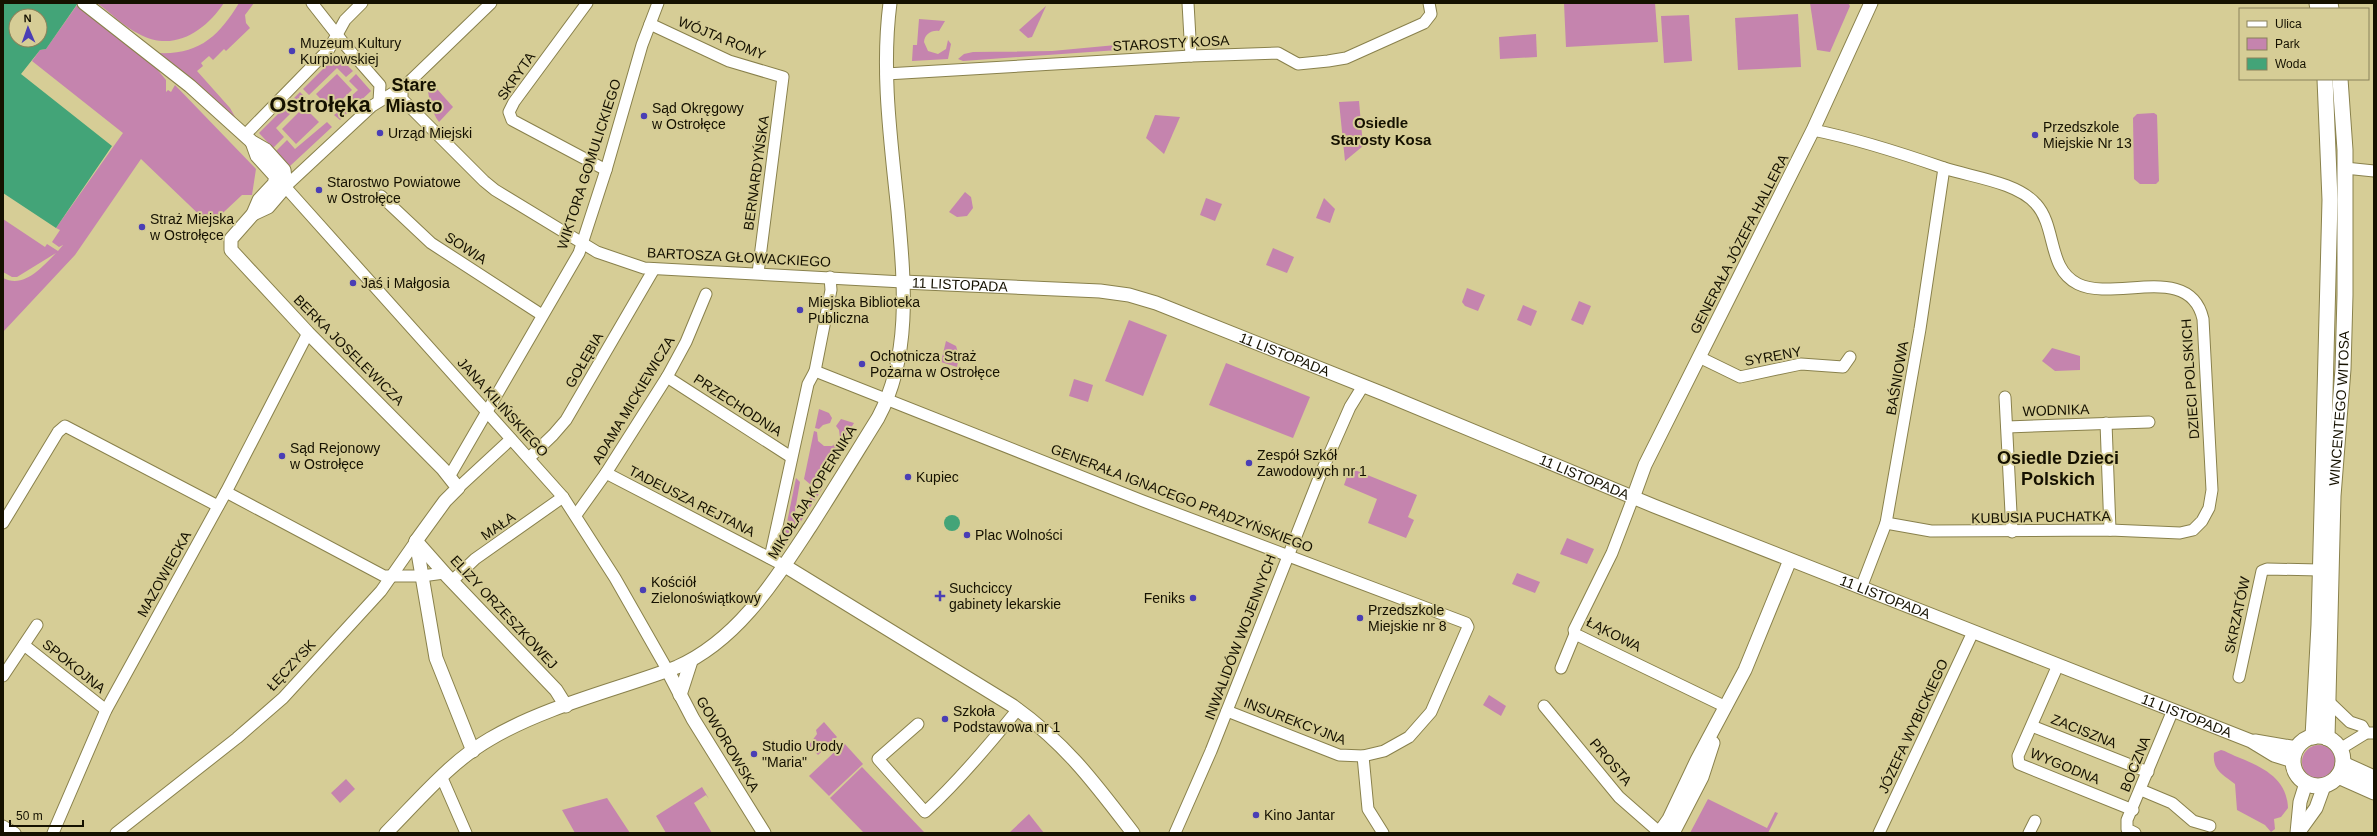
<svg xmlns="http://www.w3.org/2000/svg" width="2377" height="836" viewBox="0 0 2377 836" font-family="Helvetica,sans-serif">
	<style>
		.green { fill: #c584ae }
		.water { fill: #43a478; fill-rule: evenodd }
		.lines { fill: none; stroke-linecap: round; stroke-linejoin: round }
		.minor-casing { stroke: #89814c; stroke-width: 13 }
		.tertiary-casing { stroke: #89814c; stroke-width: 15 }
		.secondary-casing { stroke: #89814c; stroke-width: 17 }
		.minor { stroke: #fff; stroke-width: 11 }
		.tertiary { stroke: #fff; stroke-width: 13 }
		.secondary { stroke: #fff; stroke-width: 15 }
		.poi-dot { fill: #4a3eb5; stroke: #d6cd96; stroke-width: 1.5 }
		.labels { text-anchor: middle; stroke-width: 4; stroke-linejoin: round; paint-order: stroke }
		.street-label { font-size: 14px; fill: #151100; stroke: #d6cd96 }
		.poi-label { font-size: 14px; fill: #151100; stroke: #d6cd96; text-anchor: start }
		.neighbourhood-label { font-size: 15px; font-weight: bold; fill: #151100; stroke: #d6cd96 }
		.district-label { font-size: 18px; font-weight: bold; fill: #151100; stroke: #d6cd96 }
		.town-label { font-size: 22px; font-weight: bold; fill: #151100; stroke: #d6cd96 }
	</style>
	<rect width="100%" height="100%" fill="#d6cd96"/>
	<g class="green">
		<path d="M97,3H224C205,31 174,53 139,34C124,27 111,13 97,3Z"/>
		<path d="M239,3H254L245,15L246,23L250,28L226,51L224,49L213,60L209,56L201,63L203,66L197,71L230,108L238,122L202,88L158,53C199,55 219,36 239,3Z"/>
		<path d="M1564,3H1655L1658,42L1566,47Z"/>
		<path d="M1810,3H1848L1850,6L1830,52L1817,50Z"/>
		<path d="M77,5L151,62L166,80V92L168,90L171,92L175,85L256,169L252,195H242L210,225L141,159L75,255L3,332V278C24,289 42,267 56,253L17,277H12L3,272V219L45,247L47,244L58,251L63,245L59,247L52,242L60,230L56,228L123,133L32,61L40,50L46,49Z"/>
		<path d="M1046,6L1032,37L1028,38L1019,30Z"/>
		<path d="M1798,14L1801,67L1738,70L1735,18Z"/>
		<path d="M1689,15L1692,61L1664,63L1661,16Z"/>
		<path d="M919,19L945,21L939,31C931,30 925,34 924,42L928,51L938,54L946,49L948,40L951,44L948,59L912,61L913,45H917Z"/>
		<path d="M1536,34L1537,57L1500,59L1499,37Z"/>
		<path d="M1116,45L1118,50L963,61L958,59L964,54L973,52L1052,51Z"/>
		<path d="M337,55L353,71L346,77L337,68L309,95L303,89Z"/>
		<path d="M337,74L352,90L331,110L316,94Z"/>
		<path d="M356,74L371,91L340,120L334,115L338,112L336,110L358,90L349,81Z"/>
		<path d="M429,80L453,107L439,122C431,112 428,95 427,82Z"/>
		<path d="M300,92L306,98L276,128L284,137L273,148L259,133Z"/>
		<path d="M1359,101L1363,146L1345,161L1339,102Z"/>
		<path d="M304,107L319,122L296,144L282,129Z"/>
		<path d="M2154,113L2157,115L2159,181L2156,184H2140L2134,179L2133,118L2137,114Z"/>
		<path d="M1155,115L1180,117L1164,154L1146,138Z"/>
		<path d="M327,122L332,127L290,166L276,151L287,140L295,149Z"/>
		<path d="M965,192L971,197L973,208L967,216L957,217L949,212Z"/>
		<path d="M1206,198L1222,204L1215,221L1200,215Z"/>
		<path d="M1324,198L1335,209L1330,223L1316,218Z"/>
		<path d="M1273,248L1294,257L1287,273L1266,265Z"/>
		<path d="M1467,288L1485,295L1478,311L1465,306L1462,302Z"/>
		<path d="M1579,301L1591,306L1583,325L1571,320Z"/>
		<path d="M1523,305L1537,311L1531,326L1517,320Z"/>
		<path d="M1129,320L1167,335L1143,396L1105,381Z"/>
		<path d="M946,341L956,346L959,356L957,367L941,362Z"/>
		<path d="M2052,348L2080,356V370L2055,371L2042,361Z"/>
		<path d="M1226,363L1310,397L1293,438L1209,405Z"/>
		<path d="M1074,379L1093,385L1088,402L1069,396Z"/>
		<path d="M819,409L829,413L832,418L830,423L823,425L819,429L815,428Z"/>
		<path d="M841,419L854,423L844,439L840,438L839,430L836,426Z"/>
		<path d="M814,431L817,432L818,441L824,446H832L838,441L842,442L816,484L811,485L804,479Z"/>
		<path d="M1350,468L1417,495L1408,517L1414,520L1406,538L1368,523L1377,499L1344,485Z"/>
		<path d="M796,478L800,482L795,511L797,514L801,513L817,486L822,489L781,552Z"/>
		<path d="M1567,538L1594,549L1587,564L1560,554Z"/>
		<path d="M1517,573L1540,582L1535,593L1512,584Z"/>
		<path d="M1489,695L1506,706L1501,716L1483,705Z"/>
		<path d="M824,722L837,737L818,755L809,745L817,734L816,730Z"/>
		<path d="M844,743L863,764L829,796L809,776Z"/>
		<circle cx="2319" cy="762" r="17"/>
		<path d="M2221,750C2226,751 2230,754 2235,756C2260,766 2287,777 2288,808L2281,817L2274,819L2275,829L2271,832L2265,825L2237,810L2235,784C2224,775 2212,771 2214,753Z"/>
		<path d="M862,767L924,832L923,833H864L830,798Z"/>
		<path d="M346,779L355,789L340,803L331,793Z"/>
		<path d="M702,787L709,799L706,795L694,803L712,833H666L656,816Z"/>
		<path d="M607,798L630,833H575L562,810Z"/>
		<path d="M1708,799L1767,828L1775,812L1778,813L1768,833H1690Z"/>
		<path d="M1029,814L1044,833H1009Z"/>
	</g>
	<g class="water">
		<path d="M3,3H78L46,49L40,50L21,74L112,146L56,228L3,193ZM16,16H40V40H16Z"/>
		<circle cx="952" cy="523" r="8"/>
	</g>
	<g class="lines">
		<defs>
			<g id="minor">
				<path d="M312,3L345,45L380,85L379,101"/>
				<path d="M587,3L514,102L509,112L512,120L606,170"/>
				<path d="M1188,3L1191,56"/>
				<path d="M650,24L729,61L783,77L758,273"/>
				<path d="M886,74L1191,56L1278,53L1298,64L1328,61L1346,58L1424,23L1431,14L1429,3"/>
				<path d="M402,88V99L484,181L495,190L597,252L644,268L903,282"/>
				<path d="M1813,130C1858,139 1901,153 1944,168C1971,177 2017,182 2036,204C2057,227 2047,269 2078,284C2115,302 2190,262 2203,319L2212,490L2209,508L2202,521L2193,530L2180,533L2110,530L1931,531L1886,523"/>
				<path d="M245,135L329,49L345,20L362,3"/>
				<path d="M2345,168L2374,171"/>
				<path d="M280,181L563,497L615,578L668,671"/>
				<path d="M286,186L372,106L406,85L491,3"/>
				<path d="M381,196L431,243L542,315"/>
				<path d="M1699,357L1740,377L1801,364L1843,367L1850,357"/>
				<path d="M815,371L1143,501L1466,623L1468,627L1431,712L1409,737L1384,751L1363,756L1339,755L1227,711"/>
				<path d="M667,377L791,457"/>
				<path d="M2005,397L2012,532"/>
				<path d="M2106,423L2110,530"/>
				<path d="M2007,427L2149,422"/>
				<path d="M529,458L553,435L566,420L654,269"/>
				<path d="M606,473L785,566"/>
				<path d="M449,477L579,253L606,170L642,45L658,3"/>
				<path d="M458,488L511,439"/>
				<path d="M226,492L384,576H422L444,573"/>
				<path d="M1633,498L1612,553L1574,630L1575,634L1726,707"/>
				<path d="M576,515L606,473L667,377L686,342L706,294"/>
				<path d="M3,523L58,432L65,426L218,506"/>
				<path d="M770,558L808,384L815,371L831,290L830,277"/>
				<path d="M452,581L475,559L563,497"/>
				<path d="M1861,588L1886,523L1920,329L1944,168"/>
				<path d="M24,645L106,710"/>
				<path d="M2058,665L2018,756L2019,764L2133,810"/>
				<path d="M1561,668L1575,634"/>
				<path d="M3,676L37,625"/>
				<path d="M2239,677L2262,571L2267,569L2320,570"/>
				<path d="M2328,701L2350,722L2362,726L2366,733"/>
				<path d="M1544,706L1619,797L1660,833"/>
				<path d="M918,724L878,759L925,812C959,781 989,745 1018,709"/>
				<path d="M2032,726L2148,772"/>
				<path d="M2340,749L2366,733H2373"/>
				<path d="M1363,756L1368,809L1383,833"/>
				<path d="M442,778L466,833"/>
				<path d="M2141,790L2172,803L2193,821L2210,826"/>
				<path d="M3,826L15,833"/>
				<path d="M53,833L106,710L226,492L308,333"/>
				<path d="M116,833L237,738L283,698L381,591L416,541"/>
				<path d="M1175,833L1211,751L1321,473L1350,407L1363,386"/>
				<path d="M1879,833L1973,632"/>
				<path d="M2029,833L2035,821"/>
				<path d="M2135,833L2127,829V820L2173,710"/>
			</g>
			<g id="tertiary">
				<path d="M84,3L190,86L252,142L266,150L284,170L286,186L268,207L253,214"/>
				<path d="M252,142L257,156L276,177L274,184L259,200L253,214L231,239V250L308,333L443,469L458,488L445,501L416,541"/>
				<path id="s1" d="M903,282L1100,291L1129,295L1156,303L1384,394L1654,506L2251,741L2274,755L2293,761"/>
				<path d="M1633,498L1645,465L1813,130L1871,3"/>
				<path d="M416,541L447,576L556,690L566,706"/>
				<path d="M416,541L436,658L473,751"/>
				<path d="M785,566L1013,706C1066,744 1094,782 1133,833"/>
				<path d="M668,671L693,719L764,833"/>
				<path d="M680,695L691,661"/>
				<path d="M2255,741L2297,748"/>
				<path d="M386,833C418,801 450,762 490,739C546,706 616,690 677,667C738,640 775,580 810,527C833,491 855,455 878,418C912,355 904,280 898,211C891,142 881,72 890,3"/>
				<path d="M1659,833L1669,819L1697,760L1745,670L1790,560"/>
				<path d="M1673,833L1702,777L1713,743"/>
				<path d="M2297,833L2300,802L2306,783"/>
				<path d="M2298,833L2316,808L2324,786"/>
			</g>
			<g id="secondary">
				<path d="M2317,3L2318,9"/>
				<path d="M2330,3L2331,9"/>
				<circle cx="2318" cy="761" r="25"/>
				<path d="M2313,737L2319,625L2330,200L2325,79"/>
				<path id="s2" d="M2327,738L2333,496L2343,369L2345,295V150L2340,79"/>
				<path d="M2343,764L2374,778"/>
				<path d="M2338,776L2374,792"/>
			</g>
		</defs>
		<use href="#minor" class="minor-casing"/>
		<use href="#tertiary" class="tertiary-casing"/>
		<use href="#secondary" class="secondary-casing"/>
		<use href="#minor" class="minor"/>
		<use href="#tertiary" class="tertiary"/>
		<use href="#secondary" class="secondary"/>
	</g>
	<g class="poi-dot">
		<circle cx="292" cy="51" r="4"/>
		<circle cx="644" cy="116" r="4"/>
		<circle cx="380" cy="133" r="4"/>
		<circle cx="2035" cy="135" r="4"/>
		<circle cx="319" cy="190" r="4"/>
		<circle cx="142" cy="227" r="4"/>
		<circle cx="353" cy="283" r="4"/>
		<circle cx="800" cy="310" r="4"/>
		<circle cx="862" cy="364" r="4"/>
		<circle cx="282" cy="456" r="4"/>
		<circle cx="1249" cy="463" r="4"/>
		<circle cx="908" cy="477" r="4"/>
		<circle cx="967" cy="535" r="4"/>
		<circle cx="643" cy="590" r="4"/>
		<path d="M938 590h4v4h4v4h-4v4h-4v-4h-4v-4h4z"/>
		<circle cx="1193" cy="598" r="4"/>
		<circle cx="1360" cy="618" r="4"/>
		<circle cx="945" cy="719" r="4"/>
		<circle cx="754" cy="754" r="4"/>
		<circle cx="1256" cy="815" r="4"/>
	</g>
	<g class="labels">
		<g class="street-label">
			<text transform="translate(722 38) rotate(22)" y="5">WÓJTA ROMY</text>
			<text transform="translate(1171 43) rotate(-3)" y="5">STAROSTY KOSA</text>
			<text transform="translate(516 76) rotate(-55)" y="5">SKRYTA</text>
			<text transform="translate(589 164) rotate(-72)" y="5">WIKTORA GOMULICKIEGO</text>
			<text transform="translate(756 173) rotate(-82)" y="5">BERNARDYŃSKA</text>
			<text transform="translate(1739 244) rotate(-63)" y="5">GENERAŁA JÓZEFA HALLERA</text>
			<text transform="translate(466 248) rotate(33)" y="5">SOWIA</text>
			<text transform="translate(739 257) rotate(3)" y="5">BARTOSZA GŁOWACKIEGO</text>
			<text dy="5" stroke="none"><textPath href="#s1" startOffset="57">11 LISTOPADA</textPath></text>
			<text transform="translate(349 350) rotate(45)" y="5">BERKA JOSELEWICZA</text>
			<text dy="5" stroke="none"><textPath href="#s1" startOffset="393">11 LISTOPADA</textPath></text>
			<text transform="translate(1773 356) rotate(-10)" y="5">SYRENY</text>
			<text transform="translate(584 360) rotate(-60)" y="5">GOŁĘBIA</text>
			<text transform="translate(1897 378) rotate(-80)" y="5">BAŚNIOWA</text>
			<text transform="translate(2190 379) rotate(-94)" y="5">DZIECI POLSKICH</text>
			<text transform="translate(633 400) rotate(-59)" y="5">ADAMA MICKIEWICZA</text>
			<text transform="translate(738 405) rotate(33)" y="5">PRZECHODNIA</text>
			<text transform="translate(503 407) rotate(48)" y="5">JANA KILIŃSKIEGO</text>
			<text dy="5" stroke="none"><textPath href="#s2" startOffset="330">WINCENTEGO WITOSA</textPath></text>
			<text transform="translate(2056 410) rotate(-2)" y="5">WODNIKA</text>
			<text dy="5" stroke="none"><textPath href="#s1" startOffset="717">11 LISTOPADA</textPath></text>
			<text transform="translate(812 492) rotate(-58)" y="5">MIKOŁAJA KOPERNIKA</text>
			<text transform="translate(1182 498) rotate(21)" y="5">GENERAŁA IGNACEGO PRĄDZYŃSKIEGO</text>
			<text transform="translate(692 501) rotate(27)" y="5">TADEUSZA REJTANA</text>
			<text transform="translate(2041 517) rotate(-1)" y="5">KUBUSIA PUCHATKA</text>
			<text transform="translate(498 526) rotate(-35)" y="5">MAŁA</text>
			<text transform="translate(164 574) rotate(-61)" y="5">MAZOWIECKA</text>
			<text dy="5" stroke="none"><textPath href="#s1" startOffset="1041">11 LISTOPADA</textPath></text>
			<text transform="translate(504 612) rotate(47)" y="5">ELIZY ORZESZKOWEJ</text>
			<text transform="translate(2237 615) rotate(-78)" y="5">SKRZATÓW</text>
			<text transform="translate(1614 634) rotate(27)" y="5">ŁĄKOWA</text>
			<text transform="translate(1240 637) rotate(-69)" y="5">INWALIDÓW WOJENNYCH</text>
			<text transform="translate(291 665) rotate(-47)" y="5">ŁĘCZYSK</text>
			<text transform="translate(74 666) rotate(39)" y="5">SPOKOJNA</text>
			<text dy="5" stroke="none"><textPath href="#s1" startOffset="1365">11 LISTOPADA</textPath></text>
			<text transform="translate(1295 721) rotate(21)" y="5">INSUREKCYJNA</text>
			<text transform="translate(1913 726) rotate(-65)" y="5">JÓZEFA WYBICKIEGO</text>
			<text transform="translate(2084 731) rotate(22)" y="5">ZACISZNA</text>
			<text transform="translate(728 744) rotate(59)" y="5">GOWOROWSKA</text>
			<text transform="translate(1611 762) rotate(50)" y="5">PROSTA</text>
			<text transform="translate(2135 764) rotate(-68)" y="5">BOCZNA</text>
			<text transform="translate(2065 766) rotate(22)" y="5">WYGODNA</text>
		</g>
		<g class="poi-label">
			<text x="300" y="48">Muzeum Kultury<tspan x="300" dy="16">Kurpiowskiej</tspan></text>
			<text x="652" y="113">Sąd Okręgowy<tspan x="652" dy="16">w Ostrołęce</tspan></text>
			<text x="2043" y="132">Przedszkole<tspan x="2043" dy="16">Miejskie Nr 13</tspan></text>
			<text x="388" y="138">Urząd Miejski</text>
			<text x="327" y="187">Starostwo Powiatowe<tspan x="327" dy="16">w Ostrołęce</tspan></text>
			<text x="150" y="224">Straż Miejska<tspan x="150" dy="16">w Ostrołęce</tspan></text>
			<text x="361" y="288">Jaś i Małgosia</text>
			<text x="808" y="307">Miejska Biblioteka<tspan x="808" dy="16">Publiczna</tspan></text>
			<text x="870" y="361">Ochotnicza Straż<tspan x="870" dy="16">Pożarna w Ostrołęce</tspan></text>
			<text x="290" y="453">Sąd Rejonowy<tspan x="290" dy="16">w Ostrołęce</tspan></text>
			<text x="1257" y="460">Zespół Szkół<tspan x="1257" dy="16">Zawodowych nr 1</tspan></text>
			<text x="916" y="482">Kupiec</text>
			<text x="975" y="540">Plac Wolności</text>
			<text x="651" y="587">Kościół<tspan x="651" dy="16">Zielonoświątkowy</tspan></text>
			<text x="949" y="593">Suchciccy<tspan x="949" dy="16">gabinety lekarskie</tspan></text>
			<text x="1185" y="603" text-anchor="end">Feniks</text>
			<text x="1368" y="615">Przedszkole<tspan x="1368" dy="16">Miejskie nr 8</tspan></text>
			<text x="953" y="716">Szkoła<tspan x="953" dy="16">Podstawowa nr 1</tspan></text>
			<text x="762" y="751">Studio Urody<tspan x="762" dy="16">"Maria"</tspan></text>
			<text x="1264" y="820">Kino Jantar</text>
		</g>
		<g class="neighbourhood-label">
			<text x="1381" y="128">Osiedle<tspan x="1381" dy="17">Starosty Kosa</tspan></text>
		</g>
		<g class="district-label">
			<text x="414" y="91">Stare<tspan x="414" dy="21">Miasto</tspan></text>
			<text x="2058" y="464">Osiedle Dzieci<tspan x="2058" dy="21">Polskich</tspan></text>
		</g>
		<g class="town-label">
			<text x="320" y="112">Ostrołęka</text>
		</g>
	</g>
	<rect width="2377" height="836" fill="none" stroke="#151100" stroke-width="8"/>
	<rect x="2239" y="8" width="130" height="72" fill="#d6cd96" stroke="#89825a"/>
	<rect x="2247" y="21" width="20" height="6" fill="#ffffff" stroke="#89825a"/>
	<text x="2275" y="28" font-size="12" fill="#151100">Ulica</text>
	<rect x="2247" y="38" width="20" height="12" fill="#c584ae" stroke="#89825a"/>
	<text x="2275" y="48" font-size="12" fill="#151100">Park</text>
	<rect x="2247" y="58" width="20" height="12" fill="#43a478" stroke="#89825a"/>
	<text x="2275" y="68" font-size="12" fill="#151100">Woda</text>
	<g transform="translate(28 28) rotate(358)"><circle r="19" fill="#d6cd96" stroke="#89825a"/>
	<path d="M0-3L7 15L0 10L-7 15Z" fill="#4a3eb5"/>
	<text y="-6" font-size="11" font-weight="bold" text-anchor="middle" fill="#151100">N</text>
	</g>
	<path d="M10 820v6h73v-6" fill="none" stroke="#151100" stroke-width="2"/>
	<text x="16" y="820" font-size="12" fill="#151100" stroke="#d6cd96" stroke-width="3" paint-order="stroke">50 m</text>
</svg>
